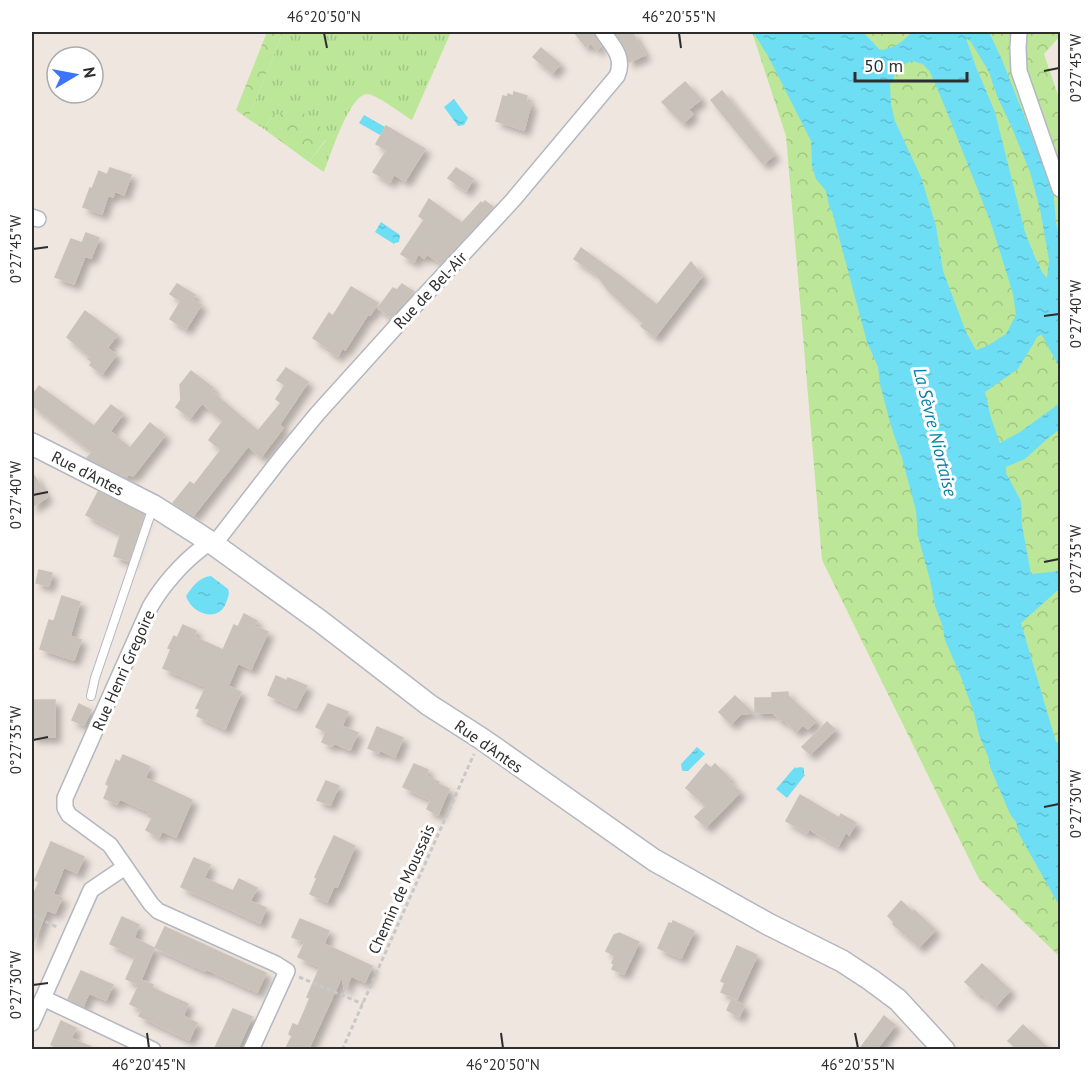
<svg xmlns="http://www.w3.org/2000/svg" width="1092" height="1081" viewBox="0 0 1092 1081" font-family="'PT Sans',sans-serif">
	<style>
		.grass { fill: url(#grass-tufts) }
		.forest { fill: url(#forest-crowns) }
		.water { fill: url(#water-ripples); fill-rule: evenodd }
		.building { fill: #c8c2ba; stroke: #cbc2b8; stroke-width: 1.5; filter: url(#shadow) }
		.lines { fill: none; stroke-linecap: round; stroke-linejoin: round }
		.lane-casing { stroke: #b3b7c1; stroke-width: 10 }
		.street-casing { stroke: #b3b7c1; stroke-width: 18 }
		.secondary-casing { stroke: #b3b7c1; stroke-width: 24 }
		.path { stroke: #c8c8c8; stroke-width: 3; stroke-dasharray: 4.5 3; stroke-linecap: butt }
		.lane { stroke: #fff; stroke-width: 8 }
		.street { stroke: #fff; stroke-width: 15 }
		.secondary { stroke: #fff; stroke-width: 21 }
		.ticks { fill: none; stroke: #2d2d2d; stroke-width: 2 }
		.labels { text-anchor: middle; stroke-width: 6; stroke-linejoin: round; paint-order: stroke }
		.street-label { font-size: 16px; fill: #2d2d2d; stroke: #fff }
		.water-label { font-size: 18px; font-style: italic; fill: #0780a7; stroke: #fff }
		.neatline { fill: none; stroke: #2d2d2d; stroke-width: 2 }
		.ticks-label { font-size: 15px; text-anchor: middle; fill: #2d2d2d }
	</style>
	<defs>
		<pattern id="grass-tufts" width="24" height="20" patternUnits="userSpaceOnUse" patternTransform="scale(1.5)"><rect width="24" height="20" fill="#bce799"/><path d="M3 7l-1-3M5 7V3M7 7l1-3M15 17l-1-3M17 17v-4M19 17l1-3" fill="none" stroke="#a2c684"/></pattern>
		<pattern id="forest-crowns" width="20" height="18" patternUnits="userSpaceOnUse" patternTransform="scale(1.5)"><rect width="20" height="18" fill="#bce799"/><path d="M2 6a3 3 0 1 1 6 0M12 15a3 3 0 1 1 6 0" fill="none" stroke="#a2c684"/></pattern>
		<pattern id="water-ripples" width="26" height="14" patternUnits="userSpaceOnUse" patternTransform="scale(1.5)"><rect width="26" height="14" fill="#6edef5"/><path d="M2 4q2-2 4 0t4 0M15 11q2-2 4 0t4 0" fill="none" stroke="#60bfd2"/></pattern>
		<filter id="shadow"><feDropShadow dx="5.5" dy="5.5" stdDeviation="3" flood-color="#0004"/></filter>
	</defs>
	<rect width="100%" height="100%" fill="#efe6df"/>
	<path class="grass" d="M283,32H451L412,120C402,114 377,95 368,94C350,92 330,157 324,172L309,162L326,140L272,116L264,129L248,119Z"/>
	<g class="forest">
		<path d="M267,32H283L248,119L236,110Z"/>
		<path d="M752,32H1060V36L1044,54L1060,101V957L979,879L822,560L786,136Z"/>
		<path d="M297,108L323,129L326,139L309,162L264,129L272,116Z"/>
	</g>
	<g class="water">
		<path d="M753,32H863L880,50C893,49 901,43 910,34V32H989L1002,60L1053,188L1056,222L1060,242V369L1042,335L1038,336L1018,369L985,392L991,418L1000,443L1020,432L1060,403V429L1046,440L1025,459L1006,467V473L1021,501L1022,525L1031,574L1060,571V590L1057,591L1021,623L1056,742L1060,743V907L1019,834L1016,822L1010,814L990,767L988,756L979,735L974,713L961,677L945,640L942,624L935,606L931,584L918,536L916,511L902,458L891,426L880,384L878,367L867,342L832,211L830,210L826,191L816,179L812,166L811,141L768,56ZM966,38L971,42L989,72L997,96L1012,128L1030,172L1040,209L1049,260L1047,278L1042,272L1034,255L1025,232L995,112L976,67ZM912,61L923,64L930,72L947,112L991,223L1013,294L1016,315L1006,334L987,346L976,350L966,332L943,271L936,226L921,177L895,121L891,104L890,84L900,66Z"/>
		<path d="M454,99L468,118L464,125L458,126L444,107Z"/>
		<path d="M364,115L385,127L380,135L359,123Z"/>
		<path d="M381,222L400,235L399,242L395,243L394,244L375,232Z"/>
		<path d="M211,576L228,589C230,594 228,597 226,603C218,624 191,613 186,596C193,586 199,577 211,576Z"/>
		<path d="M697,747L705,754L688,771H683L682,770L681,764Z"/>
		<path d="M795,767L796,768L800,767L804,768V774L805,775L787,798L776,789Z"/>
	</g>
	<g class="building">
		<path d="M574,32H593L595,37L601,46L597,50L591,43L586,47Z"/>
		<path d="M615,32H632L645,55L629,62L625,48Z"/>
		<path d="M541,48L560,64L552,73L533,57Z"/>
		<path d="M685,82L701,99L688,110L693,114L683,123L662,102Z"/>
		<path d="M722,91L774,155L763,164L711,100Z"/>
		<path d="M514,92L527,96L526,102L531,104L524,130L496,121L503,96L507,97L508,94L513,96Z"/>
		<path d="M386,126L425,149L405,181L394,174L390,182L373,172L387,150L376,144Z"/>
		<path d="M110,168L131,175L124,195L115,191L113,197L108,195L102,214L83,207L90,188L92,189L99,171L107,175Z"/>
		<path d="M456,168L473,179L466,191L448,178Z"/>
		<path d="M429,199L462,223L481,202L483,204L485,201L493,207L441,263L427,254L424,258L418,254L414,262L401,254L424,220L419,216Z"/>
		<path d="M86,233L99,238L91,258L85,256L74,284L55,277L71,239L82,243Z"/>
		<path d="M581,248L620,276L657,305L691,262L702,276L655,337L641,326L643,323L608,290L596,274L574,259Z"/>
		<path d="M177,284L195,295L192,299L201,305L186,329L170,319L181,301L170,294Z"/>
		<path d="M402,284L414,292L391,317L378,308L393,288L397,290Z"/>
		<path d="M351,287L378,303L370,315L368,314L345,350L342,348L338,356L327,350L328,348L313,338L329,313L333,316Z"/>
		<path d="M85,311L117,335L107,348L116,355L102,374L90,365L92,362L88,359L90,357L67,337Z"/>
		<path d="M286,368L308,382L279,425L283,428L261,457L248,446L193,516L173,503L190,482L194,485L221,450L209,440L223,421L202,403L190,418L176,407L181,400L180,385L191,371L213,388L211,391L258,431L281,403L276,399L285,385L277,380Z"/>
		<path d="M39,386L94,426L111,405L123,414L110,431L130,448L150,423L165,435L133,476L129,474L126,477L87,458L92,452L32,405V396Z"/>
		<path d="M32,472L47,497L32,507Z"/>
		<path d="M98,492L144,515L129,561L114,556L121,533L86,515Z"/>
		<path d="M39,570L52,573L49,586L36,583Z"/>
		<path d="M62,596L80,602L70,636L81,640L74,660L40,649L49,620L54,621Z"/>
		<path d="M244,614L257,621L254,626L268,632L251,669L238,663L228,686L241,692L225,729L197,716L200,709L196,708L206,687L163,668L171,649L168,648L174,636L177,638L183,625L196,631L194,637L223,650L234,625L238,627Z"/>
		<path d="M276,676L287,681L288,678L307,686L296,708L268,695Z"/>
		<path d="M788,692V696L816,721L808,729L803,725L796,732L783,719L781,721L773,713H755V698H772V693Z"/>
		<path d="M735,696L753,713L741,714L731,724L719,712Z"/>
		<path d="M34,700H55V737H32V706H35Z"/>
		<path d="M79,704L91,710L84,725L72,720Z"/>
		<path d="M328,704L348,712L342,726L358,733L350,750L334,743L332,746L322,742L326,732L316,727Z"/>
		<path d="M827,722L835,730L810,754L802,747Z"/>
		<path d="M377,727L403,738L395,757L380,750L379,753L368,748Z"/>
		<path d="M123,755L150,767L145,778L192,800L176,837L162,831L159,837L146,830L152,818L148,816L150,812L120,799L117,804L104,798L109,786L106,784L116,760L120,762Z"/>
		<path d="M414,764L428,770L426,776L439,782L438,784L449,789L438,815L427,809L431,800L403,787Z"/>
		<path d="M706,764L711,768L715,764L730,779L728,781L740,792L706,827L695,817L706,806L686,788Z"/>
		<path d="M326,781L339,786L330,805L317,800Z"/>
		<path d="M800,795L839,818L841,814L856,823L849,835L846,832L838,846L809,829L807,833L786,821Z"/>
		<path d="M334,836L355,846L337,887L334,886L327,902L310,894L317,878L315,877Z"/>
		<path d="M51,842L84,857L77,873L64,867L53,894L62,898L55,913L47,910L32,946V898L39,882L35,880Z"/>
		<path d="M194,858L210,865L204,878L233,891L239,879L257,888L250,901L266,908L260,923L181,887Z"/>
		<path d="M901,901L913,912L914,910L935,930L919,947L893,924L894,922L888,916Z"/>
		<path d="M122,917L139,925L134,938L154,948L141,980L153,985L152,988L188,1004L183,1016L197,1023L189,1040L139,1016L142,1010L130,1004L139,985L126,979L136,956L110,944Z"/>
		<path d="M300,919L329,931L324,944L372,966L365,982L351,976L345,991L342,976L308,1050H285L292,1036L289,1034L293,1024L298,1026L310,998L307,997L320,967L298,957L305,942L292,937Z"/>
		<path d="M673,921L694,931L681,958L658,948L669,923L672,924Z"/>
		<path d="M165,927L266,973L257,992L206,969L205,971L155,948Z"/>
		<path d="M619,933L639,942L624,974L612,969L614,964L612,963L615,956L606,951L614,935Z"/>
		<path d="M737,946L757,955L737,999L721,992L725,983L721,981Z"/>
		<path d="M982,964L1010,990L995,1007L981,993L979,995L965,982Z"/>
		<path d="M81,971L113,985L106,1000L89,993L83,1006L68,999Z"/>
		<path d="M732,999L744,1006L739,1017L727,1010Z"/>
		<path d="M233,1009L252,1017L237,1050H214Z"/>
		<path d="M884,1016L895,1025L876,1050H859Z"/>
		<path d="M61,1021L76,1028L71,1038L97,1050H61L51,1045Z"/>
		<path d="M1023,1025L1050,1050H1018L1008,1041Z"/>
	</g>
	<g class="lines">
		<defs>
			<path id="lane" d="M91,696L95,678L153,507"/>
			<g id="street">
				<path d="M1019,32L1018,48L1019,71L1060,189"/>
				<path d="M32,217L38,219"/>
				<path d="M43,998L153,1050"/>
				<path d="M32,1023L91,890L125,867"/>
				<path d="M251,1050L287,971L276,964L158,911L151,904L110,845L69,815L65,808V798L150,607C162,586 182,563 202,548C207,544 213,543 219,538L281,458L317,414L410,311L513,200L617,76C625,58 613,46 603,32"/>
			</g>
			<path id="secondary" d="M32,444L154,506L212,543L320,621L429,705L482,739L654,860L768,924L842,961L871,980L898,1000L944,1050"/>
		</defs>
		<use href="#lane" class="lane-casing"/>
		<use href="#street" class="street-casing"/>
		<use href="#secondary" class="secondary-casing"/>
		<g class="path">
			<path d="M32,915L59,928"/>
			<path d="M299,977L363,1004"/>
			<path d="M342,1050L474,754"/>
		</g>
		<use href="#lane" class="lane"/>
		<use href="#street" class="street"/>
		<use href="#secondary" class="secondary"/>
	</g>
	<path class="ticks" d="M324,33L327,48M679,33L681,48M1044,71L1059,68M33,249L48,247M1044,316L1059,314M33,495L48,492M1044,562L1059,559M33,740L48,737M1044,807L1059,804M33,985L48,983M147,1033L149,1048M501,1033L503,1048M855,1033L858,1048"/>
	<g class="labels">
		<g class="street-label">
			<text transform="translate(430 290) rotate(-47)" y="6">Rue de Bel-Air</text>
			<text transform="translate(88 473) rotate(27)" y="6">Rue d'Antes</text>
			<text transform="translate(123 670) rotate(-66)" y="6">Rue Henri Gregoire</text>
			<text transform="translate(489 746) rotate(35)" y="6">Rue d'Antes</text>
			<text transform="translate(401 889) rotate(-66)" y="6">Chemin de Moussais</text>
		</g>
		<g class="water-label">
			<text transform="translate(935 432) rotate(76)" y="6">La Sèvre Niortaise</text>
		</g>
	</g>
	<rect width="1092" height="1081" fill="none" stroke="#ffffff" stroke-width="66"/>
	<g transform="translate(75 75) rotate(80)"><circle r="28" fill="#ffffff" stroke="#ababab" stroke-width="1.5"/>
	<path d="M0-4.5L10 22L0 15L-10 22Z" fill="#3c74ff"/>
	<text y="-9" font-size="16" font-weight="bold" text-anchor="middle" fill="#2d2d2d">N</text>
	</g>
	<path d="M855 72v9h112v-9" fill="none" stroke="#2d2d2d" stroke-width="3"/>
	<text x="864" y="72" font-size="18" fill="#2d2d2d" stroke="#ffffff" stroke-width="4.5" paint-order="stroke">50 m</text>
	<rect x="33" y="33" width="1026" height="1015" class="neatline"/>
	<g class="ticks-label">
		<text x="324" y="22">46°20'50"N</text>
		<text x="679" y="22">46°20'55"N</text>
		<text transform="translate(1076 68) rotate(-90)" y="5">0°27'45"W</text>
		<text transform="translate(16 249) rotate(-90)" y="5">0°27'45"W</text>
		<text transform="translate(1076 314) rotate(-90)" y="5">0°27'40"W</text>
		<text transform="translate(16 495) rotate(-90)" y="5">0°27'40"W</text>
		<text transform="translate(1076 559) rotate(-90)" y="5">0°27'35"W</text>
		<text transform="translate(16 740) rotate(-90)" y="5">0°27'35"W</text>
		<text transform="translate(1076 804) rotate(-90)" y="5">0°27'30"W</text>
		<text transform="translate(16 985) rotate(-90)" y="5">0°27'30"W</text>
		<text x="149" y="1070">46°20'45"N</text>
		<text x="503" y="1070">46°20'50"N</text>
		<text x="858" y="1070">46°20'55"N</text>
	</g>
</svg>
